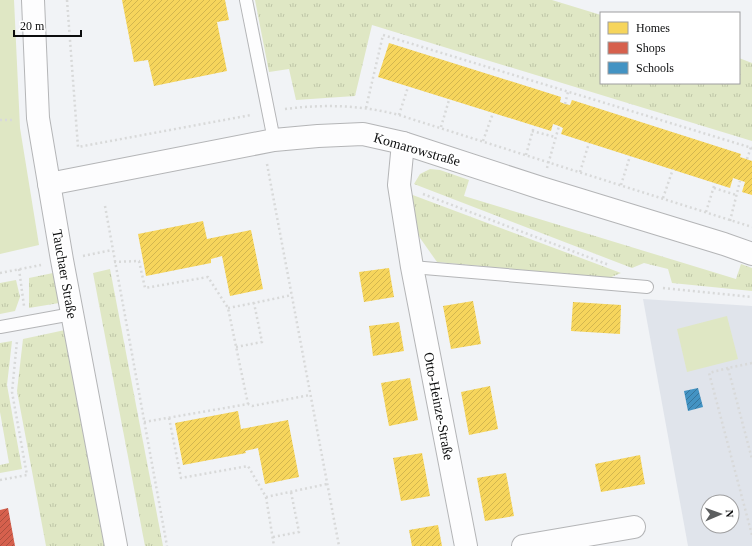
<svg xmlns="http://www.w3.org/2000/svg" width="752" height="546" viewBox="0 0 752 546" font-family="'Times New Roman',serif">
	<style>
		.built { fill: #e0e4eb; fill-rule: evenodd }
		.grass { fill: url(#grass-tufts) }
		.park { fill: #dfe7c4 }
		.homes { fill: url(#homes-hatch) }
		.shops { fill: url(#shops-hatch) }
		.schools { fill: url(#schools-hatch) }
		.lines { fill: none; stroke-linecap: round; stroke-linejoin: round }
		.lane-casing { stroke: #b4b5b7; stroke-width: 14 }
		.street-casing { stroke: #b4b5b7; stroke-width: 24 }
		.secondary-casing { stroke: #b4b5b7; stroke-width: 24 }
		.path { stroke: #d8d9d9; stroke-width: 2.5; stroke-dasharray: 2 3; stroke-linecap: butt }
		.lane { stroke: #fdfdfe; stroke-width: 12 }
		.street { stroke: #fdfdfe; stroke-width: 22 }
		.secondary { stroke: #fdfdfe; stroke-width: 22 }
		.labels { text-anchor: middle; stroke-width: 4; stroke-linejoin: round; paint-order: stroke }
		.street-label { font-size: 14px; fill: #0c0d0e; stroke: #fff }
	</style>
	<defs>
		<pattern id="grass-tufts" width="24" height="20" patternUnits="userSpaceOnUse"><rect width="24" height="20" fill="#dfe7c4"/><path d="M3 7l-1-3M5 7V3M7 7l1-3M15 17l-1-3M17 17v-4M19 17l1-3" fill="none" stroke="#bec5a7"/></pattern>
		<pattern id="homes-hatch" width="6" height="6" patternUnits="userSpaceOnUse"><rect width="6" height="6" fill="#f6d55c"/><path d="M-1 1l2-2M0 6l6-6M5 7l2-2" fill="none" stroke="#d2b64f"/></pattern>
		<pattern id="shops-hatch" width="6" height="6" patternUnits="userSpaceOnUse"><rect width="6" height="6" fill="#d6604d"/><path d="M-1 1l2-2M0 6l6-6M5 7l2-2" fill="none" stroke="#ac4e3e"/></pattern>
		<pattern id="schools-hatch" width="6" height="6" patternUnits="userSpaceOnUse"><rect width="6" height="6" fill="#4393c3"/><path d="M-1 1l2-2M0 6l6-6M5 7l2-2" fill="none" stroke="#36769d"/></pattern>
	</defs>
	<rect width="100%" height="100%" fill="#f1f3f6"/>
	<path class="built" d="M643,299L752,306V546H688ZM708,502H732V526H708Z"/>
	<g class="grass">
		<path d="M255,0H552L601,15V83H739V58L752,63V141L372,25L355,96L296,100L289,69L269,72Z"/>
		<path d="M430,169L440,170L469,180L464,196L736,279L741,264L752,268V291L672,283L668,269L644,263L632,268L414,184L420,174Z"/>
		<path d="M410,194L621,273L609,278L437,262L413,228Z"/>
		<path d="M110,269L163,546H145L93,273Z"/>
		<path d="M53,273L59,303L29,308V278Z"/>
		<path d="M16,280L20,297L15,311L0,314V283Z"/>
		<path d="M65,330L105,546H46L17,391L23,339Z"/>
		<path d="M12,341L7,385L22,469L0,473V465L9,463L0,412V343Z"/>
	</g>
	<g class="park">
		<path d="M0,0H14L20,128L39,245L0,254Z"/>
		<path d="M727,316L738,359L687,372L677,329Z"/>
	</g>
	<g class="homes">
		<path d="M122,0H225L229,20L217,22L227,71L154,86L148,60L134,62Z"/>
		<path d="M389,43L561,97L560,102L565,104L570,105L572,100L741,154L740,157L752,161V195L742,192L745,182L733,178L730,188L561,134L563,128L559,126L553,124L551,131L378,77Z"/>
		<path d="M203,221L207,239L251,230L263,289L230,296L222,256L211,259V263L146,276L138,234Z"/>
		<path d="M389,268L394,297L364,302L359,272Z"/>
		<path d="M473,301L481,344L451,349L443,306Z"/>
		<path d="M573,302L621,305L620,334L571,331Z"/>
		<path d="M399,322L404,351L373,356L369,326Z"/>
		<path d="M410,378L418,420L389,426L381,383Z"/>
		<path d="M490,386L498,429L469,435L461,392Z"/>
		<path d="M238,411L241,429L288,420L299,477L265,484L258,448L245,451L246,453L183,465L175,423Z"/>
		<path d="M422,453L430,496L401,501L393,458Z"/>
		<path d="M640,455L645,484L601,492L595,464Z"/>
		<path d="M506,473L514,516L485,521L477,478Z"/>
		<path d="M438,525L442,546H412L409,530Z"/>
	</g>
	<path class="shops" d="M8,508L15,546H0V510Z"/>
	<path class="schools" d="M698,388L703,407L688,411L684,391Z"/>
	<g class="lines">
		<defs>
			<g id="lane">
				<path d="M246,0L274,140"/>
				<path d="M412,267L647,287"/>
				<path d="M0,327L72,314"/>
			</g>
			<g id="street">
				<path d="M403,143L399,185L412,267L466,546"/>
				<path d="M49,184L274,140L318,136L363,134L403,143L541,188L724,244L752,254"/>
				<path d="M523,546L634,527"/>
			</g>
			<path id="secondary" d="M33,0L38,118L62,260L116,546"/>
		</defs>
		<use href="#lane" class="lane-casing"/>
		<use href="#street" class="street-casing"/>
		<use href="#secondary" class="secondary-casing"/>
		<g class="path">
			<path d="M67,0L78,147L251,115"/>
			<path d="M565,104L568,92"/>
			<path d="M366,108L383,35L752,148"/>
			<path d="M285,109C324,104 361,105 399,115L752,227"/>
			<path d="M399,115L408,87"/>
			<path d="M0,120H15"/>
			<path d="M441,127L449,100"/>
			<path d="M532,131L555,137"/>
			<path d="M483,141L493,113"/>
			<path d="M526,155L534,126"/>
			<path d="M747,159L751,147"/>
			<path d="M267,164L339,546"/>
			<path d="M547,168L559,126"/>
			<path d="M580,172L589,143"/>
			<path d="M621,185L630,156"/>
			<path d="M714,188L736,195"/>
			<path d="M423,194L609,265"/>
			<path d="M663,198L673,169"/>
			<path d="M105,206L167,546"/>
			<path d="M706,212L715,183"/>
			<path d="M730,221L740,181"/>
			<path d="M83,256L112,250"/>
			<path d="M114,262L139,261L145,288L208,277L228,308L248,404"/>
			<path d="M19,269L24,306"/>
			<path d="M0,273L41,265"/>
			<path d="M663,288L752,297"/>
			<path d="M228,308L254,303"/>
			<path d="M236,347L262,342L254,303L292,295"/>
			<path d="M752,363L728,368L752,459"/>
			<path d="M728,368L709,373L752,535"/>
			<path d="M169,418L181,478L248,466L266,497L327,484"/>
			<path d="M144,422L248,404L252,406L310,395"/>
			<path d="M0,480L27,475L12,392L17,341"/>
			<path d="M266,497L274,546"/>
			<path d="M273,537L299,532L291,492"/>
		</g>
		<use href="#lane" class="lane"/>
		<use href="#street" class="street"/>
		<use href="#secondary" class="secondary"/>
	</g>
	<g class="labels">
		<g class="street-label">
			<text transform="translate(417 149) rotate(16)" y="5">Komarowstraße</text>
			<text transform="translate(65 274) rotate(80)" y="5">Tauchaer Straße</text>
			<text transform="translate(439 406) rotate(79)" y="5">Otto-Heinze-Straße</text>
		</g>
	</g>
	<rect x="600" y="12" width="140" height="72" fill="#ffffff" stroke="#9e9e9f"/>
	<rect x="608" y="22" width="20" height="12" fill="#f6d55c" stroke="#9e9e9f"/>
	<text x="636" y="32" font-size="12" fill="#0c0d0e">Homes</text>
	<rect x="608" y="42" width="20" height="12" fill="#d6604d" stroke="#9e9e9f"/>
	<text x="636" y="52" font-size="12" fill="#0c0d0e">Shops</text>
	<rect x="608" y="62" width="20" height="12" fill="#4393c3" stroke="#9e9e9f"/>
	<text x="636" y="72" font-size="12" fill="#0c0d0e">Schools</text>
	<g transform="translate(720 514) rotate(88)"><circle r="19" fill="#ffffff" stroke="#9e9e9f"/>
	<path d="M0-3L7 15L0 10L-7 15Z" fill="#5c5e5f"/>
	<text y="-6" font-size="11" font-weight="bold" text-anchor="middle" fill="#0c0d0e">N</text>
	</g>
	<path d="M14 30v6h67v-6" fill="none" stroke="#0c0d0e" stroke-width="2"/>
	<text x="20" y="30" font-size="12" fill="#0c0d0e" stroke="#ffffff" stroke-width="3" paint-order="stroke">20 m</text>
</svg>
